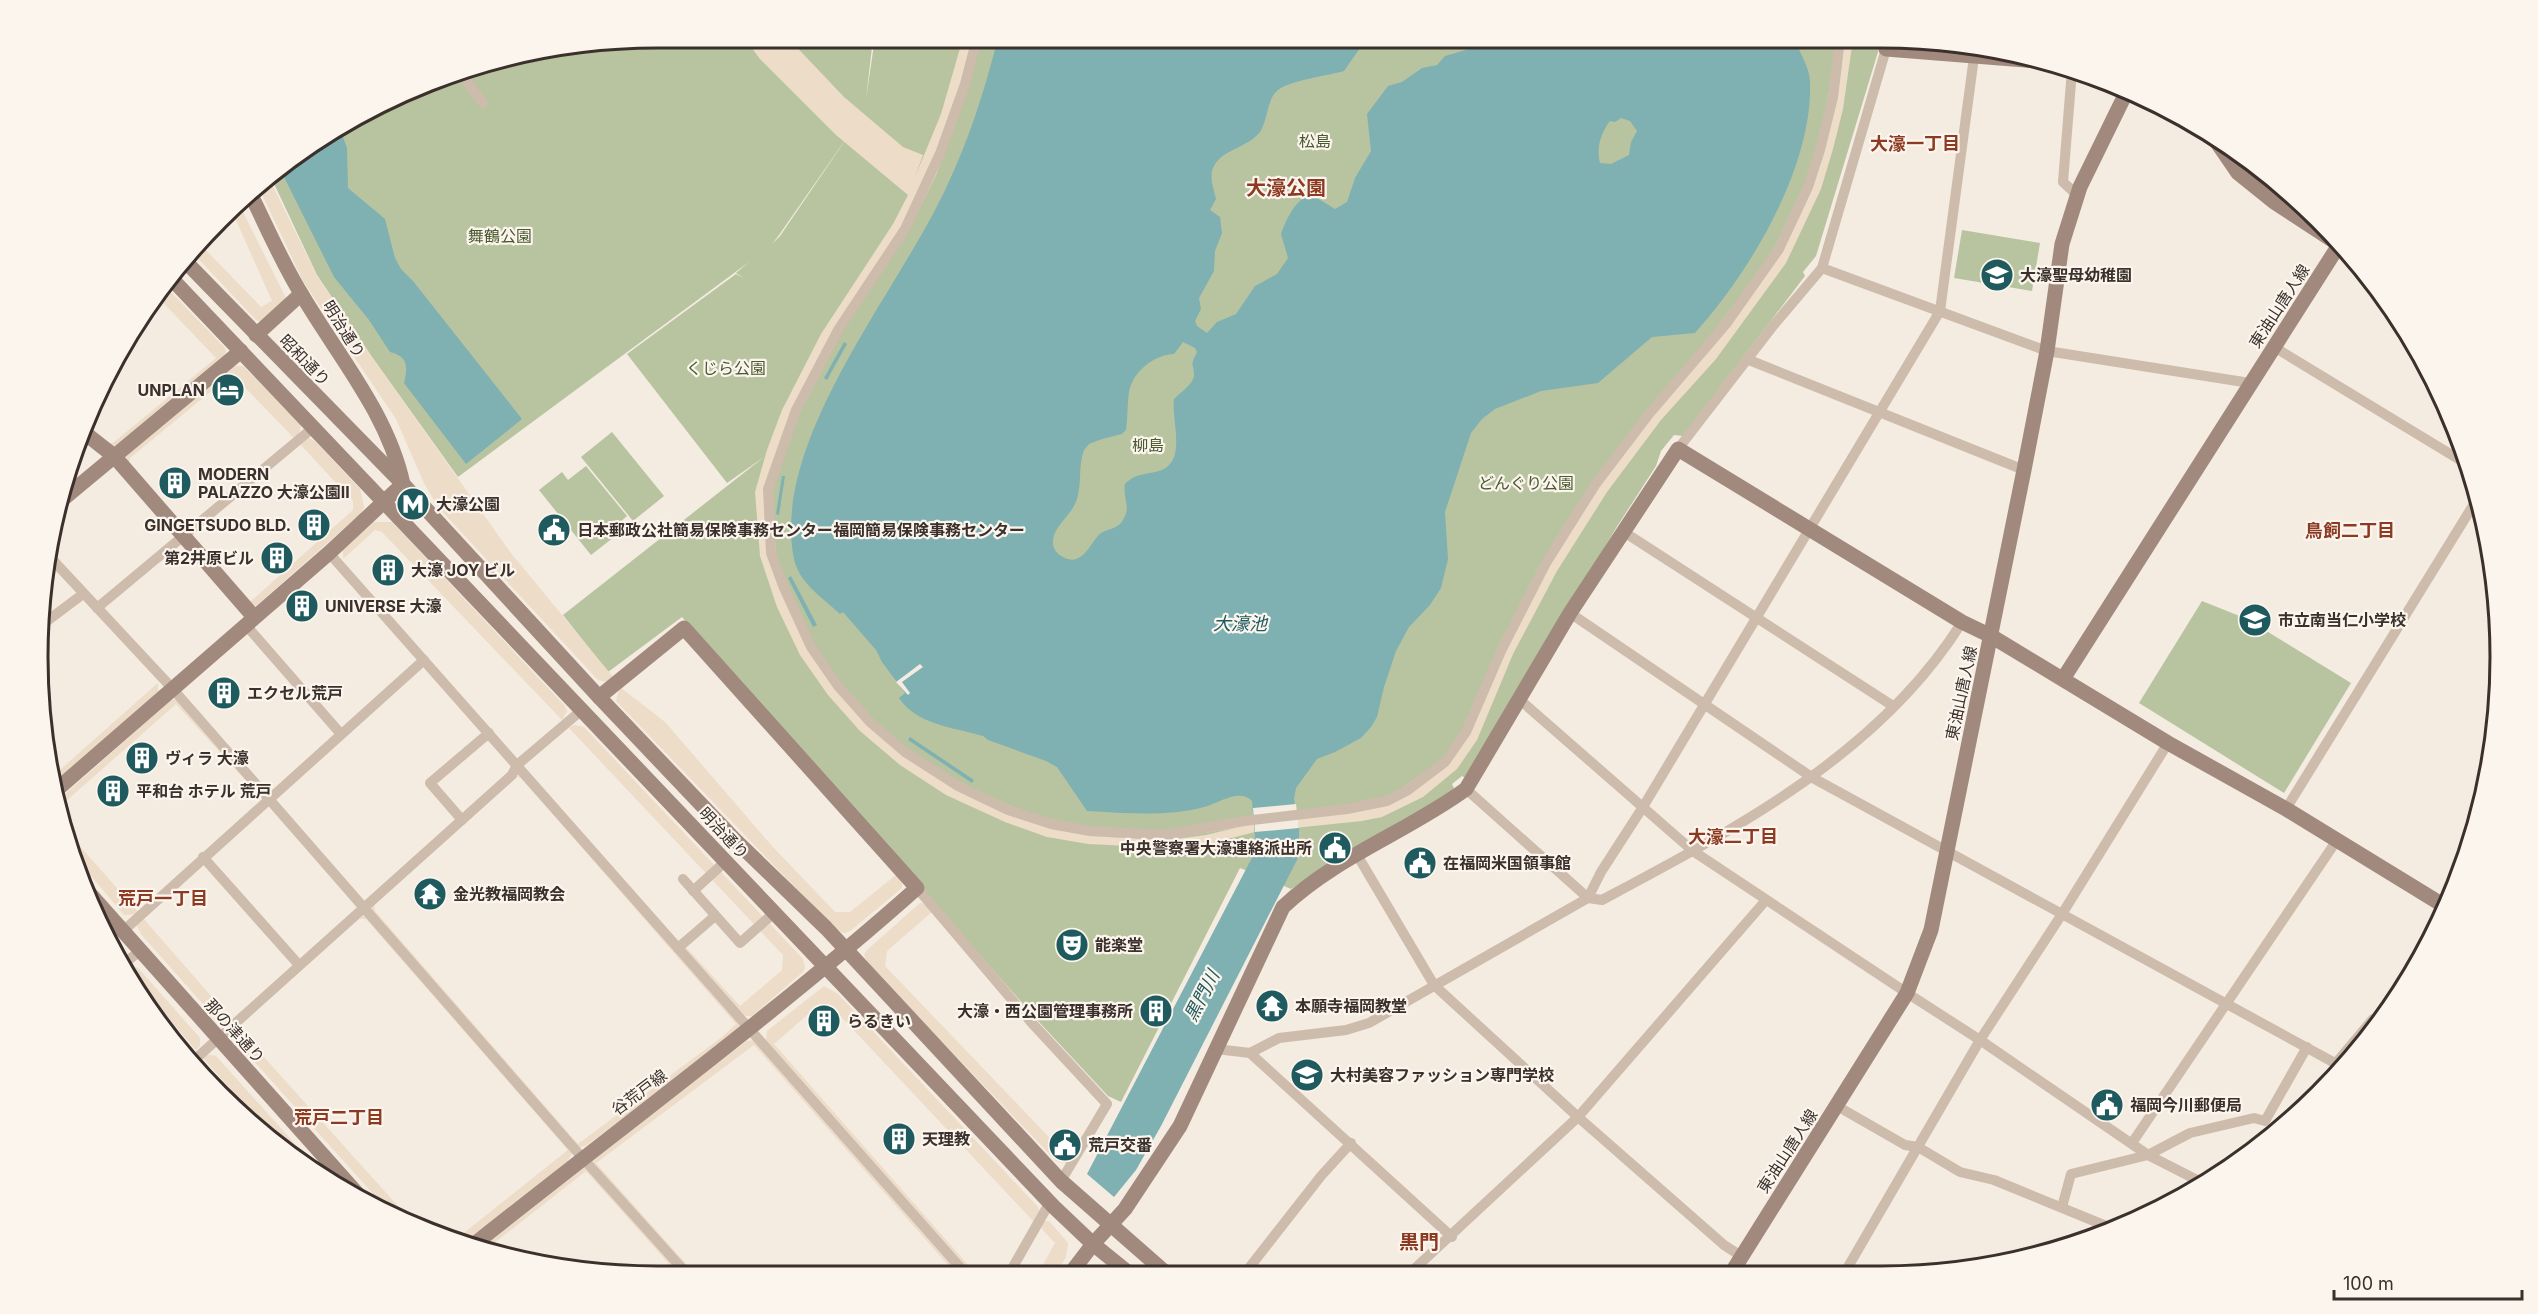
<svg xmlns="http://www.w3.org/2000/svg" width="2538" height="1314" font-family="Inter,'Noto Sans JP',sans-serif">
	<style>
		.green { fill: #b8c4a0; fill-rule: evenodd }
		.plaza { fill: #ecdcc8; fill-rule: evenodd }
		.water { fill: #7fb0b2; fill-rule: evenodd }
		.pier { fill: #f4ebe1 }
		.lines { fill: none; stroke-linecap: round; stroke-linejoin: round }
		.street { stroke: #cdbbac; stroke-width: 10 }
		.secondary { stroke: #a18a7d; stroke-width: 15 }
		.labels { text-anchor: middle; stroke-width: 4.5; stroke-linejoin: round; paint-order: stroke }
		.park-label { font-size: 16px; fill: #4a5a2e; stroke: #fbf5ee }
		.poi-label { font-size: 16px; font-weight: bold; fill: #3b302b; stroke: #fbf5ee; text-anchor: start }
		.street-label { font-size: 16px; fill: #3b302b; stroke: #fbf5ee }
		.neighbourhood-label { font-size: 18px; font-weight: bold; fill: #8c3b22; stroke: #fbf5ee }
		.water-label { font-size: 18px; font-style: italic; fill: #1f5a5e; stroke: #fbf5ee }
		.quarter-label { font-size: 20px; font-weight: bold; fill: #8c3b22; stroke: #fbf5ee }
		.rim { fill: none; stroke: #3b302b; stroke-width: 3 }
	</style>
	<rect width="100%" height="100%" fill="#f4ebe1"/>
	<g class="green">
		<path d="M 657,38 L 873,38 L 866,99 L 875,38 L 1881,39 L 1881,42 L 1816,256 L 1803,272 L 1805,276 L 1683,436 L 1674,435 L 1661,451 L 1656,466 L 1616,528 L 1469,780 L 1462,776 L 1452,784 L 1454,788 L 1447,796 L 1291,889 L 1240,868 L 1121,1102 L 1108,1096 L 1039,1022 L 682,617 L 608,672 L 563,615 L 764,457 L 727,483 L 627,354 L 736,274 L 744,278 L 736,273 L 749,262 L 458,477 L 372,357 L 317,275 L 270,175 C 332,117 452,68 535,50 C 572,42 618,41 657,38 ZM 855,126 L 780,236 L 772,244 L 779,235 Z"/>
		<path d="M 1962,230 L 2040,243 L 2032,291 L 1954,278 Z"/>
		<path d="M 612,432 L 664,496 L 633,521 L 581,457 Z"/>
		<path d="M 586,466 L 627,516 L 610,531 L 614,537 L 591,555 L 539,490 L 562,472 L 568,480 Z"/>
		<path d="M 2202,601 L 2247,619 L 2351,683 L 2284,793 L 2139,703 Z"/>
	</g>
	<g class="plaza">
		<path d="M 745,38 L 788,38 L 844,97 L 903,147 L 923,155 L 915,177 L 941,114 L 963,38 L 972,38 L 957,119 L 936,175 L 908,232 L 842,331 L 797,417 L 782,455 L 772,493 L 776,554 L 792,600 L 814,646 L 842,685 L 872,719 L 910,752 L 954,780 L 1011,806 L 1051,821 L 1090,827 L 1168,831 L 1376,800 L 1395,793 L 1444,758 L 1462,732 L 1543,562 L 1771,255 L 1805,183 L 1817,145 L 1827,105 L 1836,39 L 1853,39 L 1843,109 L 1833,149 L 1821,189 L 1786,263 L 1716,359 L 1661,420 L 1607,492 L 1557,571 L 1513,654 L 1477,740 L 1457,769 L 1423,797 L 1382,817 L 1362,821 L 1255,832 L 1208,844 L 1169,848 L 1088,844 L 1047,837 L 1005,822 L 946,795 L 900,765 L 860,731 L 828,695 L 800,655 L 777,607 L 760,556 L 755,492 L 767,450 L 782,410 L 821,334 L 893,224 L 908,195 L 836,135 L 759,58 ZM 1842,64 L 1835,107 L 1813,186 L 1798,220 ZM 1235,828 L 1206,835 L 1168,840 L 1089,836 L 1168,839 Z"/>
		<path d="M 268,176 L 317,276 L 372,357 L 510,552 L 614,678 L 608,682 L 598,680 L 438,507 L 424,483 L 396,419 L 303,281 L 258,186 Z"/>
		<path d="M 239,204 L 286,298 L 262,322 L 256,320 L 190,250 L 198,242 L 261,307 L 272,301 L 232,211 Z"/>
		<path d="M 164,285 L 225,348 L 226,352 L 222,359 L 115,447 L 107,443 L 113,443 L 216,358 L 156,295 Z"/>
		<path d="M 234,366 L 243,366 L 301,425 L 299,435 L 294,438 L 232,374 L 130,458 L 129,463 L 126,458 L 127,453 Z"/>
		<path d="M 309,438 L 316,442 L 360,489 L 364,507 L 361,513 L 256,606 L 252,605 L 250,602 L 353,510 L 353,501 L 299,443 Z"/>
		<path d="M 373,522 L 392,522 L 564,705 L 567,711 L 562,720 L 382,532 L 375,530 L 343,559 L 343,549 Z"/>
		<path d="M 158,683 L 158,692 L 53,784 L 52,777 Z"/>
		<path d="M 620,687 L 665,722 L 772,846 L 835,912 L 850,912 L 896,875 L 902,883 L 902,888 L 850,931 L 844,933 L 835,929 L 616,701 Z"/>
		<path d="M 177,699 L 261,793 L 259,802 L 258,794 L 176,704 L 57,809 L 56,802 L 171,700 Z"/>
		<path d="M 574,725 L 584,727 L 803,959 L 805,968 L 803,972 L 752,1016 L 743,1016 L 686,952 L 686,947 L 740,1006 L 782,970 L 783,955 L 569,728 Z"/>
		<path d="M 516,776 L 523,776 L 738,1021 L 740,1027 L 725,1043 L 587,1145 L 578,1148 L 371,910 L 374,903 L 375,911 L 578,1144 L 722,1037 L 736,1024 L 521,778 Z"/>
		<path d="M 62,826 L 138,912 L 136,914 L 124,915 L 70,851 Z"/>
		<path d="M 920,903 L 926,904 L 933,911 L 887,951 L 885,966 L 1071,1160 L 1068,1164 L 1056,1161 L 868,964 L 864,955 L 866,951 Z"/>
		<path d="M 364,915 L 572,1153 L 568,1161 L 463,1243 L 455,1240 L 568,1150 L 366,919 L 360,919 Z"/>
		<path d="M 142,917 L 231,1019 L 227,1023 L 218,1021 L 141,934 L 137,926 Z"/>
		<path d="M 102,926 L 122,947 L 119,959 Z"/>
		<path d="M 130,966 L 138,968 L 200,1038 L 200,1046 L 196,1050 L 126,969 Z"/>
		<path d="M 824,986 L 838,994 L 1038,1207 L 1040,1212 L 1034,1222 L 832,1007 L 815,1008 L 774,1044 L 976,1274 L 971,1274 L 766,1041 L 767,1031 Z"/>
		<path d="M 237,1027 L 415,1225 L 393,1216 L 233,1038 L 234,1031 Z"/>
		<path d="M 754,1040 L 960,1274 L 956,1274 L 754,1045 L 596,1163 L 696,1275 L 692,1275 L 592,1160 L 597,1153 L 747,1041 Z"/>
		<path d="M 206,1054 L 216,1056 L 323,1175 L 290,1155 L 202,1057 Z"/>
		<path d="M 585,1166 L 682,1275 L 679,1275 L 586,1171 L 484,1251 L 476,1248 Z"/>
		<path d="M 1045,1221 L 1049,1221 L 1068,1243 L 1066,1257 L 1056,1274 L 1038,1274 L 1055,1243 L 1041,1228 Z"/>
	</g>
	<g class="water">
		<path d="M 998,38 L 1367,38 L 1344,71 C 1327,76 1291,80 1278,90 C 1267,98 1268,120 1260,132 C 1248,148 1221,149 1213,168 C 1209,177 1214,190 1216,199 L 1210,210 L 1220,217 L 1222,233 L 1215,251 L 1214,271 L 1199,298 L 1201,309 L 1195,321 L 1197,326 L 1207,333 L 1217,322 L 1236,314 L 1255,286 L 1277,274 L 1288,258 L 1281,234 C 1286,220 1296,197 1312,195 L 1335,209 L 1347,202 L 1355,178 L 1371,151 L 1367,114 L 1388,86 L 1402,82 L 1422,68 L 1437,65 L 1445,56 L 1469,49 L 1466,38 L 1483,38 L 1487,43 L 1506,38 L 1794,39 C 1799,51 1810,68 1810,82 C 1813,167 1750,272 1695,333 L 1652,337 L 1598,383 L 1541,391 L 1495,409 L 1482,419 L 1471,433 L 1445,512 L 1448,559 L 1441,588 L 1430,605 L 1409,627 L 1396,651 L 1384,687 L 1377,717 L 1371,727 L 1361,738 L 1335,752 L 1317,759 L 1296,788 L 1294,799 L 1299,828 L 1299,856 L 1161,1126 L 1136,1170 L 1114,1197 L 1087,1174 L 1256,850 L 1252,801 C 1240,788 1219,803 1204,807 C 1167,817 1125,813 1087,811 L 1057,767 L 1046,761 L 988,740 L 983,736 C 953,727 917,725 899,698 L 905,693 L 882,662 L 876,650 L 843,612 L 840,614 C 823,598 799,583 794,559 C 770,441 898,292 946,188 C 969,140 985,89 998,38 ZM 1621,118 L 1630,121 L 1637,131 L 1631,142 L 1629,155 L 1611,164 L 1600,163 C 1596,149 1601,132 1610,121 L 1615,122 ZM 1183,342 L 1195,348 L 1197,352 C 1189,368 1194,362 1194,376 C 1193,384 1180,393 1174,399 C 1171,421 1188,462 1159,471 C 1144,475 1136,473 1125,484 C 1122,499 1133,507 1121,523 C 1116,529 1107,529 1101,533 C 1090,542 1083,568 1063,557 C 1057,554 1053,549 1053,543 C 1053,525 1072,516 1077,499 C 1082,483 1078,466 1084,450 L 1089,444 L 1102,439 L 1122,434 L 1126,430 C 1128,417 1127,404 1129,392 C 1133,371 1154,355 1174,354 Z"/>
		<path d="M 339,126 L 347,148 L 348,188 L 385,219 L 395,258 L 401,269 L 413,281 L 522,419 L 466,464 L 404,383 C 408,367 408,356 390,352 L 369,320 L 334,277 L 279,167 Z"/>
		<path d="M 844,342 L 847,344 L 827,380 L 824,378 Z"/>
		<path d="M 782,476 L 785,476 L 779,515 L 776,514 Z"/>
		<path d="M 791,576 L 817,625 L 813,627 L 788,578 Z"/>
		<path d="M 910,737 L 974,780 L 972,783 L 908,740 Z"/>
	</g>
	<g class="pier">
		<path d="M 920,664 L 923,667 L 902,682 L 910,693 L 908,695 L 896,682 Z"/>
		<path d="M 1296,804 L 1299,828 L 1255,832 L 1253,808 Z"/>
	</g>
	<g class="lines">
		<g class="street">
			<path d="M 977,38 L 965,84 L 941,151 L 905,229 L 838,330 L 796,410 L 768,489 L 771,553 L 784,588 L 811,647 L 838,686 L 870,722 L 905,752 L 958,786 L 1008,810 L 1051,824 L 1090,831 L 1165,835 L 1244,821 L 1347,809 L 1387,801 L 1408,790 L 1445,762 L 1466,732 L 1501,651 L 1546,563 L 1595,485 L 1649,414 L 1726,324 L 1779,249 L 1808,187 L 1820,150 L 1833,97 L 1840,39"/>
			<path d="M 458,70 L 483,103"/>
			<path d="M 2072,70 L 2063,182 L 2077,195"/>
			<path d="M 2274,202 L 2280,186"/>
			<path d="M 1822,268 L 2047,351 L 2250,383"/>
			<path d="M 2274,347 L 2470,466"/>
			<path d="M 1749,360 L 2024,470"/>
			<path d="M 1678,449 L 1773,326 L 1822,268 L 1886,49 L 1885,39"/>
			<path d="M 1624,532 L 1893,706"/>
			<path d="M 329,553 L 966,1274"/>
			<path d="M 49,556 L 172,688 L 571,1145 L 688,1275"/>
			<path d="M 97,608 L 314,427"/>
			<path d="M 1570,613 L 1813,778 L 2344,1068"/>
			<path d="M 245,624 L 340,733"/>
			<path d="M 39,627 L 83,594"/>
			<path d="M 1520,700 L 1693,851 L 1907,993 L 1980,1040 L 2148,1155 L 2201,1182"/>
			<path d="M 1466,789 L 1588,898 L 1602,900 C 1735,829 1880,754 1962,622"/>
			<path d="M 2286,809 L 2477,499"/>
			<path d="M 462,820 L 430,783 L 489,733"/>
			<path d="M 1356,853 L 1434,985 L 1578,1117 L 1724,1245 L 1741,1256"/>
			<path d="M 203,857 L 299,965"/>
			<path d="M 683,879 L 740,943 L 775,912"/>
			<path d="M 917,888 L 1031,1022 L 1107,1104 L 1061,1181"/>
			<path d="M 693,891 L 726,861"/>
			<path d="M 122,932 L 424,660"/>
			<path d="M 678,948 L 715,916"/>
			<path d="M 122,965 L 140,951"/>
			<path d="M 1216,1049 L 1250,1053 L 1279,1038 L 1346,1030 L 1369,1023 L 1588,898 L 1601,872 L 1643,807 L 1940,311 L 1974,57 L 1974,47"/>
			<path d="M 1250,1053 L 1452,1237"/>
			<path d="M 192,1062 L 512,775 L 517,765 L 583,709"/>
			<path d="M 2336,1063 L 2373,1019 L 2377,1020"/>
			<path d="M 1837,1106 L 1905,1145 L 1918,1147 L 1960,1172 L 1994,1180 L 2116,1230"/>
			<path d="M 2132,1143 L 2337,840"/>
			<path d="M 2062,1207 L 2071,1174 L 2148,1155 L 2190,1133 L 2254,1118 L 2265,1121 L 2307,1047"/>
			<path d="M 1845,1272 L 1980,1040 L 2062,914 L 2168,743"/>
			<path d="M 1245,1273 L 1321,1176 L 1351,1143"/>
			<path d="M 1410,1273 L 1578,1117 L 1766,900"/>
			<path d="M 1009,1274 L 1050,1202"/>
		</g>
		<g class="secondary">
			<path d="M 1886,49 L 2051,62"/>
			<path d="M 2214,138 L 2238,173 L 2274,202 L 2349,251"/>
			<path d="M 250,193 C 267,227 282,263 302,295 C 338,356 388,414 403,484"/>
			<path d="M 183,259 L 403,484 L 599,697 L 734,839 L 826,928 L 1061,1181 L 1167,1274"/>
			<path d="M 170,277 L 1054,1207 L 1093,1244 L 1130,1274"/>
			<path d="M 256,335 L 301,294"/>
			<path d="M 81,430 L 114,456 L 254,617"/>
			<path d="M 57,504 L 241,351"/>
			<path d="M 2063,679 L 2339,245"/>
			<path d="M 54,792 L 329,553 L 403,484"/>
			<path d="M 82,885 L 362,1199"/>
			<path d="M 472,1246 C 621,1127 774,1015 917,888 L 684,628 L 599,697"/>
			<path d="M 1732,1272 L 1907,993 L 1931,930 L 2024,470 L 2047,351 L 2062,244 L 2080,187 L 2127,91"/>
			<path d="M 1070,1274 L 1093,1244 L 1125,1209 L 1180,1126 L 1283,907 C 1337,856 1407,832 1466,789 L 1570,613 L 1678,449 L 1962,622 L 1991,636 L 2168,743 L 2286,809 L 2446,907"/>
		</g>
	</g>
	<defs>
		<symbol id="school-disc" viewBox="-11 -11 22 22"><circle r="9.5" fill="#1f5a5e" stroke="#fbf5ee"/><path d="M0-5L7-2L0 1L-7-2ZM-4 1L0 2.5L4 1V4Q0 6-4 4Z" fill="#fff"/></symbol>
		<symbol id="hotel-disc" viewBox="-11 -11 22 22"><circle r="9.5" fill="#1f5a5e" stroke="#fbf5ee"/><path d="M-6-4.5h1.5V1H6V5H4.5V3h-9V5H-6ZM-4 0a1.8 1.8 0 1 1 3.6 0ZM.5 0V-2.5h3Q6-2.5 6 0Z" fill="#fff"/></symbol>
		<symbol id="building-disc" viewBox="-11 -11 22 22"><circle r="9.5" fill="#1f5a5e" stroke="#fbf5ee"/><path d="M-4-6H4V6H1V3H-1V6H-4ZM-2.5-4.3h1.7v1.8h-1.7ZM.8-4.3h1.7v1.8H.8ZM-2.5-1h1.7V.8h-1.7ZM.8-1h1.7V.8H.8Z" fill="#fff"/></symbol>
		<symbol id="metro-disc" viewBox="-11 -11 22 22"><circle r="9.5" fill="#1f5a5e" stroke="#fbf5ee"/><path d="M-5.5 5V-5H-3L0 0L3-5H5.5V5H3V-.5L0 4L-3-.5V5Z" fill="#fff"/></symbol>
		<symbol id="civic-disc" viewBox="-11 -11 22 22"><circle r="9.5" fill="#1f5a5e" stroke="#fbf5ee"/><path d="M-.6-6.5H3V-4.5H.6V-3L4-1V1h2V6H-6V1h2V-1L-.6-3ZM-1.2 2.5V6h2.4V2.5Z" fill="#fff"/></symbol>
		<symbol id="temple-disc" viewBox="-11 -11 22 22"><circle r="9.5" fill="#1f5a5e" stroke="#fbf5ee"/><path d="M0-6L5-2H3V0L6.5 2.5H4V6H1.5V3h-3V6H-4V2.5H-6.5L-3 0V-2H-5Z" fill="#fff"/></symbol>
		<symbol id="theatre-disc" viewBox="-11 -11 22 22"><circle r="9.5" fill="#1f5a5e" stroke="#fbf5ee"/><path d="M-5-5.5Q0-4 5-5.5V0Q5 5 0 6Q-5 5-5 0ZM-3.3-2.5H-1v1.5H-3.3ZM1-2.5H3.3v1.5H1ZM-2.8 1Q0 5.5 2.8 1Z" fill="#fff"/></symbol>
		<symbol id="university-disc" viewBox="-11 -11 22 22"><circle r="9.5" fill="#1f5a5e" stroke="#fbf5ee"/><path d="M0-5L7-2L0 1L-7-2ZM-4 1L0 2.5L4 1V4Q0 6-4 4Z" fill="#fff"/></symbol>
	</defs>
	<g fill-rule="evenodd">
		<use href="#school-disc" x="1978" y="256" width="38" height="38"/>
		<use href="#hotel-disc" x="209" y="371" width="38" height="38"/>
		<use href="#building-disc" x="156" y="464" width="38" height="38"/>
		<use href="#metro-disc" x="394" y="485" width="38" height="38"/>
		<use href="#building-disc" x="295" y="506" width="38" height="38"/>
		<use href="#civic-disc" x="535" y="511" width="38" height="38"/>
		<use href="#building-disc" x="258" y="539" width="38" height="38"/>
		<use href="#building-disc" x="369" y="551" width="38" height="38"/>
		<use href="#building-disc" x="283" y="587" width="38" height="38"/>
		<use href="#school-disc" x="2236" y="601" width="38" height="38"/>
		<use href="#building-disc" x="205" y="674" width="38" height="38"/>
		<use href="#building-disc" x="123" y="739" width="38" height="38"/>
		<use href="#building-disc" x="94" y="772" width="38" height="38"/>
		<use href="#civic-disc" x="1316" y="829" width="38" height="38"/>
		<use href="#civic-disc" x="1401" y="844" width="38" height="38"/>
		<use href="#temple-disc" x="411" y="875" width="38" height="38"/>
		<use href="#theatre-disc" x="1053" y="926" width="38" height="38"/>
		<use href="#temple-disc" x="1253" y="987" width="38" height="38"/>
		<use href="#building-disc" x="1137" y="992" width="38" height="38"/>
		<use href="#building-disc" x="805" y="1002" width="38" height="38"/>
		<use href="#university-disc" x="1288" y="1056" width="38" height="38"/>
		<use href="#civic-disc" x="2088" y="1086" width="38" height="38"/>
		<use href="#building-disc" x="880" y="1120" width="38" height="38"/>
		<use href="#civic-disc" x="1046" y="1126" width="38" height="38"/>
	</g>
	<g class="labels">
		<g class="park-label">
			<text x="1315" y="147">松島</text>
			<text x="500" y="242">舞鶴公園</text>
			<text x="726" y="374">くじら公園</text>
			<text x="1148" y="451">柳島</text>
			<text x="1526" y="489">どんぐり公園</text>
		</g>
		<g class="poi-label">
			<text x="2020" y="281">大濠聖母幼稚園</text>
			<text x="205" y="396" text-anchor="end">UNPLAN</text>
			<text x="198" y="480">MODERN<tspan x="198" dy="18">PALAZZO 大濠公園Ⅱ</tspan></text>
			<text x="436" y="510">大濠公園</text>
			<text x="291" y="531" text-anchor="end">GINGETSUDO BLD.</text>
			<text x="577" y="536">日本郵政公社簡易保険事務センター福岡簡易保険事務センター</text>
			<text x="254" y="564" text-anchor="end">第2井原ビル</text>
			<text x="411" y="576">大濠 JOY ビル</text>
			<text x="325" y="612">UNIVERSE 大濠</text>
			<text x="2278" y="626">市立南当仁小学校</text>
			<text x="247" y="699">エクセル荒戸</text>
			<text x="165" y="764">ヴィラ 大濠</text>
			<text x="136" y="797">平和台 ホテル 荒戸</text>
			<text x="1312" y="854" text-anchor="end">中央警察署大濠連絡派出所</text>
			<text x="1443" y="869">在福岡米国領事館</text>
			<text x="453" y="900">金光教福岡教会</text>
			<text x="1095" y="951">能楽堂</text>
			<text x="1295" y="1012">本願寺福岡教堂</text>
			<text x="1133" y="1017" text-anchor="end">大濠・西公園管理事務所</text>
			<text x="847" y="1027">らるきい</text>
			<text x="1330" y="1081">大村美容ファッション専門学校</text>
			<text x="2130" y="1111">福岡今川郵便局</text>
			<text x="922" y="1145">天理教</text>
			<text x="1088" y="1151">荒戸交番</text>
		</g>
		<g class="street-label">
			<text transform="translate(2279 306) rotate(-57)" y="6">東油山唐人線</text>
			<text transform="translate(344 329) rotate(58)" y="6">明治通り</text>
			<text transform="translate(305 360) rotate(46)" y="6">昭和通り</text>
			<text transform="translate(1961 693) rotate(-78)" y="6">東油山唐人線</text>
			<text transform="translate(724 833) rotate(47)" y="6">明治通り</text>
			<text transform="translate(235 1031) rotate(48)" y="6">那の津通り</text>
			<text transform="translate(639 1092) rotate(-37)" y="6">谷荒戸線</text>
			<text transform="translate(1787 1151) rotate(-57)" y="6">東油山唐人線</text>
		</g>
		<g class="neighbourhood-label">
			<text x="1915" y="150">大濠一丁目</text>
			<text x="2350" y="537">鳥飼二丁目</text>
			<text x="1733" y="843">大濠二丁目</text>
			<text x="163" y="905">荒戸一丁目</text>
			<text x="339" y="1124">荒戸二丁目</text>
		</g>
		<g class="water-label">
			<text x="1240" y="630">大濠池</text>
			<text transform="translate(1202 996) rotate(-63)" y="6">黒門川</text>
		</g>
		<g class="quarter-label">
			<text x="1286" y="195">大濠公園</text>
			<text x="1419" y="1249">黒門</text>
		</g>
	</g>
	<path d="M0 0H2538V1314H0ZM657 48H1881A609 609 0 0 1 2490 657V657A609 609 0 0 1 1881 1266H657A609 609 0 0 1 48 657V657A609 609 0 0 1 657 48Z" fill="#fbf5ee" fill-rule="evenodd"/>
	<path class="rim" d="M657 48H1881A609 609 0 0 1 2490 657V657A609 609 0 0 1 1881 1266H657A609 609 0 0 1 48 657V657A609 609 0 0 1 657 48Z"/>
	<path d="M2334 1290v9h188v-9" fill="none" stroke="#3b302b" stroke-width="3"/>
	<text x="2343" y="1290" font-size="18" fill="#3b302b" stroke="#fbf5ee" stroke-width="4.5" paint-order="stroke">100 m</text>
</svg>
